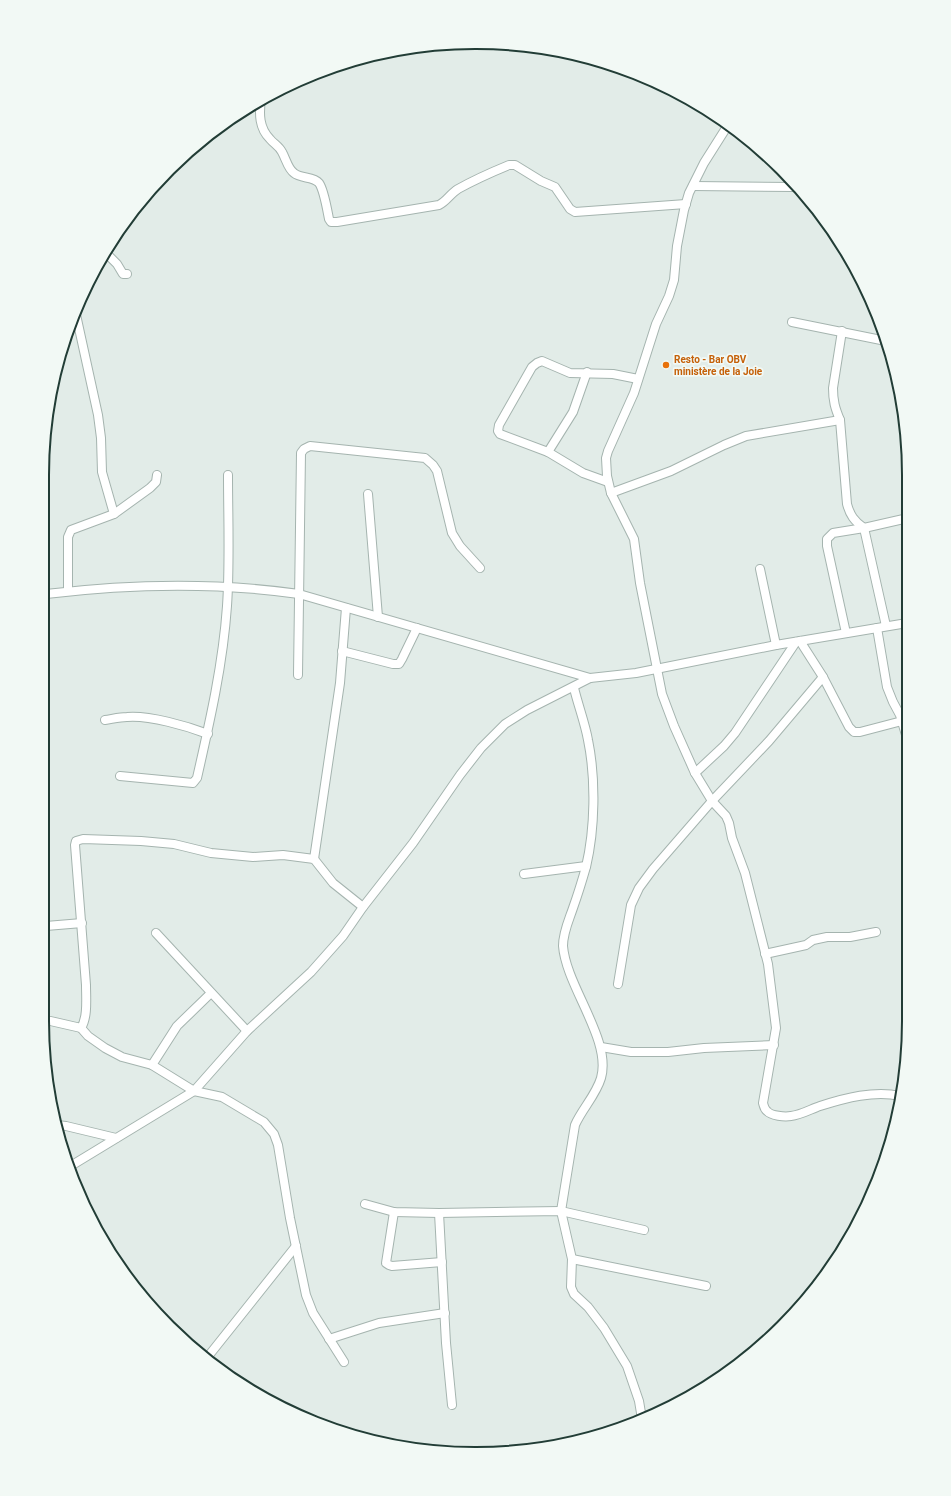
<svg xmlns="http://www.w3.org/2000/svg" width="951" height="1496" font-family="Roboto,sans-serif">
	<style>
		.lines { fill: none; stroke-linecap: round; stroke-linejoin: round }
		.minor-casing { stroke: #a5b4af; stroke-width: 10 }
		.minor { stroke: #fff; stroke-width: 8 }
		.food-dot { fill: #e8710a; stroke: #f2f9f5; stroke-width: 1.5 }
		.labels { text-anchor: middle; stroke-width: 3.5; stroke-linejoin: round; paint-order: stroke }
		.food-label { font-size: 10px; font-weight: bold; fill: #c56008; stroke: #f2f9f5; text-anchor: start }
		.rim { fill: none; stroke: #223d36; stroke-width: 2 }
	</style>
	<rect width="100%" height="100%" fill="#e2ece8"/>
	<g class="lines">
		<defs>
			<g id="minor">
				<path d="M 261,99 C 259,114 259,128 270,139 C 274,144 279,146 282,152 C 286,159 288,169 294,173 C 301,179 313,176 319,183 C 324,190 327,209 329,219 L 331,222 L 337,222 L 439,205 C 447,201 450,194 458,189 C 474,180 492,172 509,165 L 515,165 L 541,181 L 555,187 L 570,209 L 575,212 L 686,204"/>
				<path d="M 728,125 L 704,163 L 689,193 L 684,210 L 677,246 L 674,280 L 669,296 L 656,324 L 634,393 L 608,451 L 606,458 L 607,476 L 611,493 L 634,539 L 640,583 L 662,694 L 674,726 L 695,773 L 712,801 L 726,816 L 729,823 L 732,838 L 745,873 L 768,964 L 776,1028 L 763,1103 C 764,1106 764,1109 767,1111 C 771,1116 785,1117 791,1116 C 801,1115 811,1109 820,1106 C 845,1098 875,1090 900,1096"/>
				<path d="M 693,186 L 794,187"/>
				<path d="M 107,254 L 117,264 L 123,274 L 127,274"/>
				<path d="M 75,310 L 98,415 L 101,438 L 102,472 L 114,514"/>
				<path d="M 792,322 L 886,341"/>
				<path d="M 842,331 L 833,388 C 833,401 835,408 840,420 L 847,504 C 850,515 854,521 864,528 L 886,626"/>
				<path d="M 548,452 L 573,412 L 587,372"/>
				<path d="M 608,482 L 583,473 L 548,452 L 500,434 L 498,431 L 499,425 L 532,367 L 537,363 L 542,361 L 570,373 L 613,374 L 638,379"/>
				<path d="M 611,493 L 671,471 L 724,445 L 746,436 L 840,420"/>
				<path d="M 368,494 L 378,617"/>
				<path d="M 760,569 L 776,645"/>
				<path d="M 68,591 L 68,537 L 71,530 L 114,514 L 150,488 L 156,482 L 157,475"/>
				<path d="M 46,594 C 129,584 215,582 299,594 L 590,678"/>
				<path d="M 877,628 L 887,687 L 893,702 L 900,715 L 907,738"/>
				<path d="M 846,633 L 827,546 L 827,539 L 833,533 L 864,528 L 908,518"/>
				<path d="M 800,641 L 823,677 L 849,727 L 854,732 L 860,732 L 902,721"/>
				<path d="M 342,651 L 393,664 L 399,664 L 402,659 L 417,628"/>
				<path d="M 298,675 L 301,453 L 304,449 L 310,446 L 425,458 L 433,465 L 437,471 L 452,533 L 460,546 L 480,568"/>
				<path d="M 574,688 C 578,705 585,723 588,740 C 596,779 595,829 586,867 C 582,881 578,894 573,908 C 569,920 563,932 563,946 C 566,986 612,1040 601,1078 C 596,1095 582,1109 575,1125 L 561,1211 L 572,1259 L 571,1287 L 574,1294 L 588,1307 L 604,1328 L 627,1366 L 639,1401 L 642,1419"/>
				<path d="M 105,720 C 112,719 120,717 127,717 C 149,715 187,726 208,734"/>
				<path d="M 695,773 L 724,746 L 735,733 L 796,642"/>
				<path d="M 120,776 L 193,783 L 197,778 C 210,721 223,664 227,606 C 230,563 228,518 228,475"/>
				<path d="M 314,859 L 340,683 L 346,608"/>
				<path d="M 524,874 L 586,866"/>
				<path d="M 46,926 L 82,923"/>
				<path d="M 156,933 L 247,1031"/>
				<path d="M 765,954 L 806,945 L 813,940 L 827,937 L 850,937 L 876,932"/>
				<path d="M 618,984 L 631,905 L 639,888 L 653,869 L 712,801 L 769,741 L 823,677"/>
				<path d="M 46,1020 L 81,1028"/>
				<path d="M 601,1047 L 631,1052 L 668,1052 L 704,1048 L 774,1045"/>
				<path d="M 152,1065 L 177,1026 L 211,993"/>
				<path d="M 57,1125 L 66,1126 L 116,1138"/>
				<path d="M 69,1167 L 194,1091 L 247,1031 L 311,972 L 343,936 L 363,907 L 413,843 L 460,775 L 481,748 L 505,724 L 527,710 L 590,678 L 636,673 L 776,645 L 907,623"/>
				<path d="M 365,1204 L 394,1212 L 439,1213 L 561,1211 L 644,1230"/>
				<path d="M 394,1212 L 386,1263 L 389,1265 L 392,1266 L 442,1262"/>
				<path d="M 439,1213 L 446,1343 L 452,1405"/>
				<path d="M 572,1259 L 706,1286"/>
				<path d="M 329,1339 L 379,1323 L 445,1313"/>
				<path d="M 206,1359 L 296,1246"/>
				<path d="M 208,1361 L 216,1365 L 218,1369"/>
				<path d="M 344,1362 L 313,1313 L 306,1295 L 290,1218 L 278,1145 L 274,1134 L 264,1122 L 222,1097 L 194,1091 L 152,1065 L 122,1057 L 105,1048 L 88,1036 L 81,1028 C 88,1017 86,998 86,985 L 75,845 L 76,841 L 83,839 L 141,841 L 174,844 L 211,853 L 253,857 L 283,855 L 314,859 L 333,883 L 363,907"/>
			</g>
		</defs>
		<use href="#minor" class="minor-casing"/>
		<use href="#minor" class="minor"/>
	</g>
	<circle class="food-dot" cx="666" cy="365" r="4"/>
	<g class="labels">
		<g class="food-label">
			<text x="674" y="363">Resto - Bar OBV<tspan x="674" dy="12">ministère de la Joie</tspan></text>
		</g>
	</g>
	<path d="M0 0H951V1496H0ZM475 49H476A426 426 0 0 1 902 475V1021A426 426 0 0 1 476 1447H475A426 426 0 0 1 49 1021V475A426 426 0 0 1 475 49Z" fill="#f2f9f5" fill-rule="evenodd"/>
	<path class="rim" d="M475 49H476A426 426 0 0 1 902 475V1021A426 426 0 0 1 476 1447H475A426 426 0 0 1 49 1021V475A426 426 0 0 1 475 49Z"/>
</svg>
